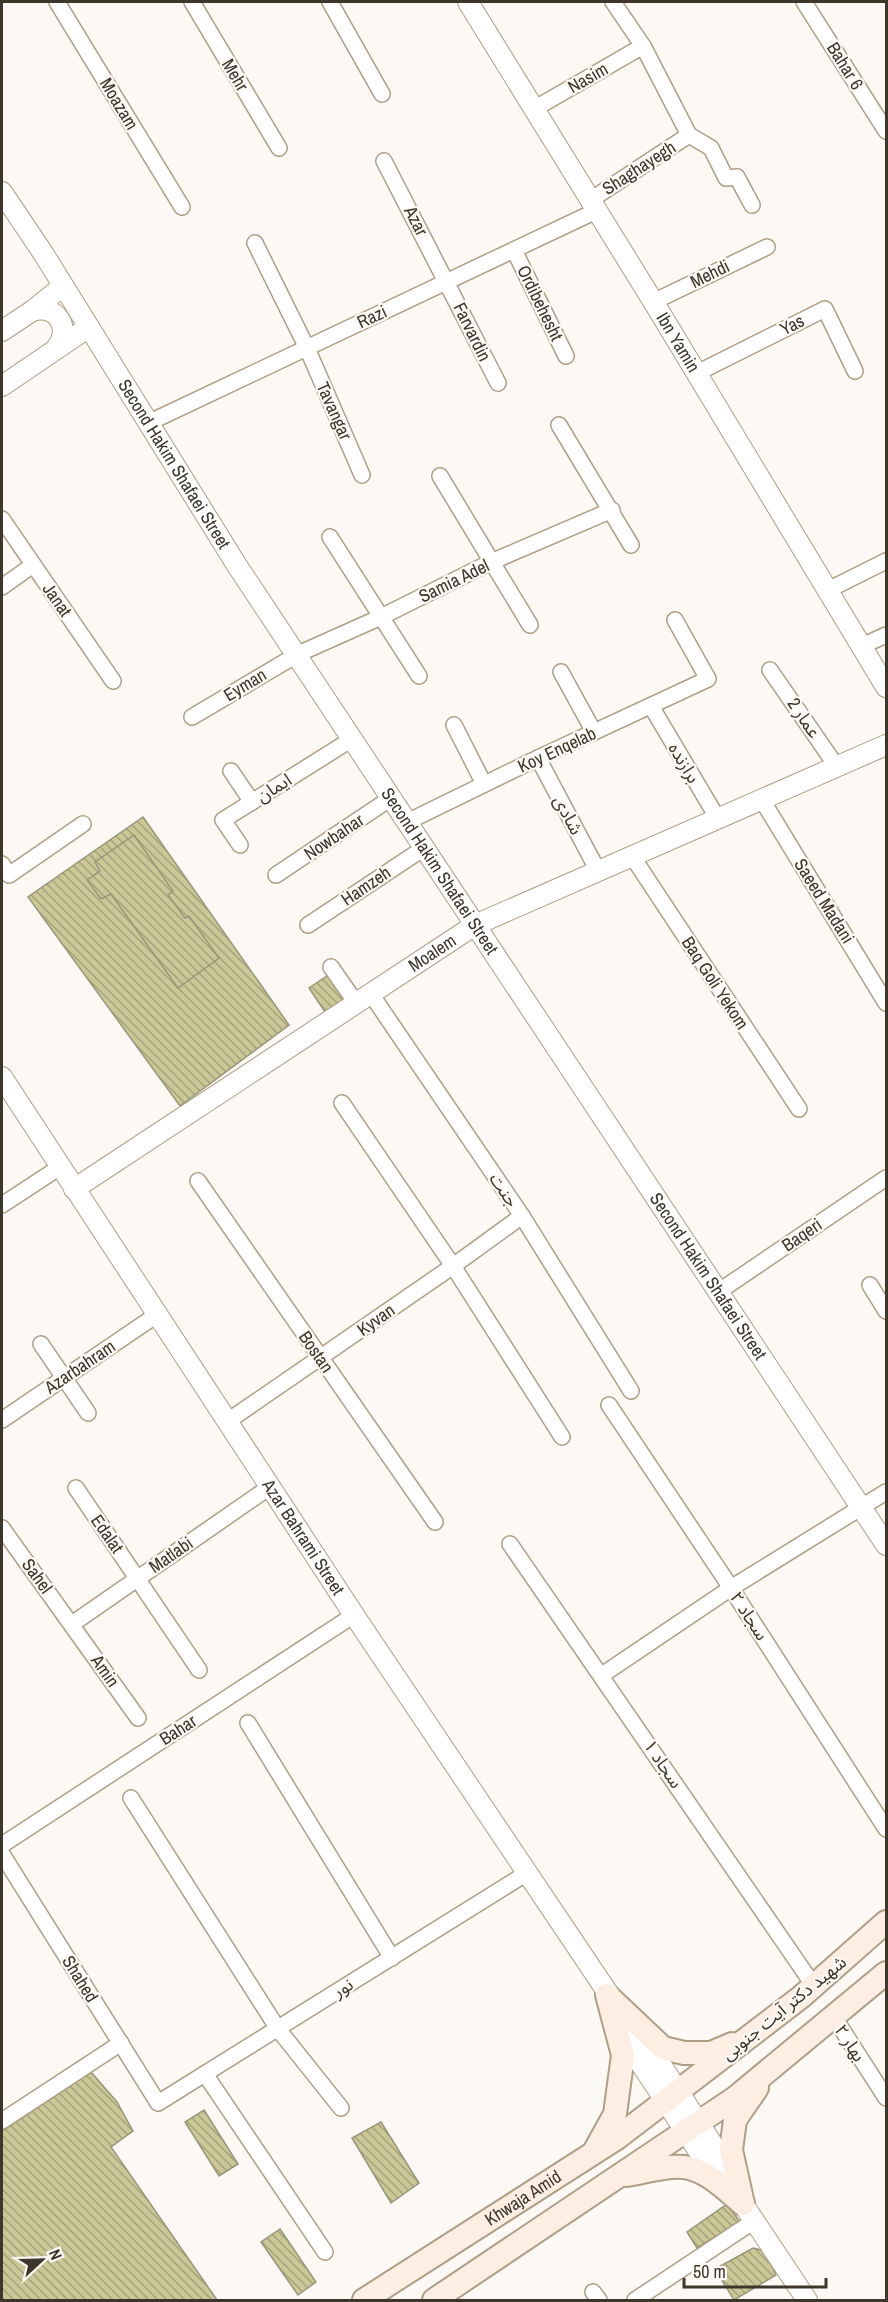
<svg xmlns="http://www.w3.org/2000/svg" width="888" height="2302" font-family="'Archivo Narrow','Noto Sans Arabic',sans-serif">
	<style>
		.building { fill: url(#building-back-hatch); stroke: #98967b; stroke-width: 1.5 }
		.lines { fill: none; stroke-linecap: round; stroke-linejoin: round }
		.minor-casing { stroke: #ae9f86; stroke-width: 18 }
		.tertiary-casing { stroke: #ae9f86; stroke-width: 22 }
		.secondary-casing { stroke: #ae9f86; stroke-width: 26 }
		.minor { stroke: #fff; stroke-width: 15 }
		.tertiary { stroke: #fff; stroke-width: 20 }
		.secondary { stroke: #fdeee4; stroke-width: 22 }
		.labels { text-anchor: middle; stroke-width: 4.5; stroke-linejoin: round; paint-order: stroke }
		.street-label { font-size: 18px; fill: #3c362b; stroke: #fcf9f4 }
	</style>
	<defs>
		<pattern id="building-back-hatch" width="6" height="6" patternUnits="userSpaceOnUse" patternTransform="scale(1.5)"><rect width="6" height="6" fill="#cbc797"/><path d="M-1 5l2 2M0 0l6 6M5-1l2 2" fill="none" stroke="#a6a27b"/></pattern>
	</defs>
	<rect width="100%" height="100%" fill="#fcf9f4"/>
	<g class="building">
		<path d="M 143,817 L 289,1025 L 180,1106 L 28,897 Z"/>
		<path d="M 134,835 L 173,891 L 168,895 L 185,918 L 189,916 L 219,958 L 178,988 L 111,894 L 101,899 L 87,880 L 100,871 L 95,862 Z"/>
		<path d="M 330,974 L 349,1001 L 327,1015 L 309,988 Z"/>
		<path d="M 91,2072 L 117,2102 L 133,2131 L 111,2147 L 217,2300 L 2,2300 L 2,2131 Z"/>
		<path d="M 204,2110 L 238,2164 L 219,2176 L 185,2122 Z"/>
		<path d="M 381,2122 L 419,2183 L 391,2203 L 352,2138 Z"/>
		<path d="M 727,2204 L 740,2222 L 697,2248 L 687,2232 Z"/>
		<path d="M 280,2229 L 316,2282 L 298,2295 L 261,2242 Z"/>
		<path d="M 753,2248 L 765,2251 L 776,2275 L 734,2300 L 715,2269 Z"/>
	</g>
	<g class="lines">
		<defs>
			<g id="minor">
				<path d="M 57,2 L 182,207"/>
				<path d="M 192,2 L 279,148"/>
				<path d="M 330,2 L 382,94"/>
				<path d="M 613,2 L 643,46 L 689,135 L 711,148 L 726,178 L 737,177 L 752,205"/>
				<path d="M 804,2 L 886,131"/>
				<path d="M 534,109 L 643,46"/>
				<path d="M 384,161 L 498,383"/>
				<path d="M 589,201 L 689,135"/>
				<path d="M 255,243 L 307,348 L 362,475"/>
				<path d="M 514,250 L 566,356"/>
				<path d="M 653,302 L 767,247"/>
				<path d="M 697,373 L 825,309 L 855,371"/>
				<path d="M 148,423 L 596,211"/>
				<path d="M 559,425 L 631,545"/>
				<path d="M 440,476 L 530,625"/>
				<path d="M 2,519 L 113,681"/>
				<path d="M 330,537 L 419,676"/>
				<path d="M 2,587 L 33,565"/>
				<path d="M 828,590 L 886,561"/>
				<path d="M 862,646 L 886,635"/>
				<path d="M 770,670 L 837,767"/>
				<path d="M 561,672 L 594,732"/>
				<path d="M 651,706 L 718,819"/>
				<path d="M 192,717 L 298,654 L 381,617 L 491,562 L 612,510"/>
				<path d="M 454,725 L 484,784"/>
				<path d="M 538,758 L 598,871"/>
				<path d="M 231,771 L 252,802"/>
				<path d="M 762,800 L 886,1003"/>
				<path d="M 407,822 L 538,758 L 708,679 L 675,620"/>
				<path d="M 240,845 L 223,820 L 352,739"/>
				<path d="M 632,856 L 799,1109"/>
				<path d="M 2,864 L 9,875 L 83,824"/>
				<path d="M 276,875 L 391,798"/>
				<path d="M 308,925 L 424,848"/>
				<path d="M 331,967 L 356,1003"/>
				<path d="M 371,994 L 522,1216 L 631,1391"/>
				<path d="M 342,1103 L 453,1266 L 562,1437"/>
				<path d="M 198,1181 L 435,1522"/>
				<path d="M 2,1205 L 60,1167"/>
				<path d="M 870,1285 L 886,1311"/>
				<path d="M 718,1292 L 886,1178"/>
				<path d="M 41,1344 L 88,1413"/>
				<path d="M 609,1405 L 731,1588 L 886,1829"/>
				<path d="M 2,1420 L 158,1314"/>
				<path d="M 228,1421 L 453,1266 L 522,1216"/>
				<path d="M 76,1488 L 199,1670"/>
				<path d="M 2,1528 L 138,1718"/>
				<path d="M 510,1544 L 814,1986"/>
				<path d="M 72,1624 L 271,1486"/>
				<path d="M 602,1675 L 731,1588 L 886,1492"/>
				<path d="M 248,1723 L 392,1958"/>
				<path d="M 131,1798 L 278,2029 L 341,2108"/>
				<path d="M 2,1845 L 354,1615"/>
				<path d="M 2,1854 L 158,2103 L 527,1873"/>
				<path d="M 834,2017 L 886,2098"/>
				<path d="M 205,2074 L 325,2252"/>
				<path d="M 2,2121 L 121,2043"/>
				<path d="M 593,2292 L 599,2300"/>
				<path d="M 635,2300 L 754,2221"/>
			</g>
			<g id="tertiary">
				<path id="s1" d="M 468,2 L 659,311 L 886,687"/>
				<path id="s2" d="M 2,192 L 43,253 L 236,564 L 886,1545"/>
				<path d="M 32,311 C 56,304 72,327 57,347"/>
				<path d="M 2,331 L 32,311 L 63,286"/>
				<path d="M 2,386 L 89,327"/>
				<path id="s3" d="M 2,1077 L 354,1615 L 616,2005"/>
				<path id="s4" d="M 74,1189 L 475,925 L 886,745"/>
				<path d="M 622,2025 L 637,2058 L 713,2173 L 743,2204 L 807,2300"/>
				<path d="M 643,2037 L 726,2165 L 732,2180"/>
			</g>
			<g id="secondary">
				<path d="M 608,1996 L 663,2048 L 684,2053 L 711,2053 L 732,2044"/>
				<path d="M 595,2150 L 615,2114 L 623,2055 L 607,1995"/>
				<path d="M 627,2175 C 645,2172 666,2165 684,2167 C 707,2170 726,2190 743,2204"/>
				<path d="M 743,2204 L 731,2150 L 735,2120 L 757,2088"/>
				<path id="s5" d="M 364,2300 L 617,2138 L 801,1997 L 886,1922"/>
				<path d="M 434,2300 L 735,2098 L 886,1973"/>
			</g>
		</defs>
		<use href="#minor" class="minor-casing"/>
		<use href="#tertiary" class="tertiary-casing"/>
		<use href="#secondary" class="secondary-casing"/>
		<use href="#minor" class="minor"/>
		<use href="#tertiary" class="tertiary"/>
		<use href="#secondary" class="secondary"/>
	</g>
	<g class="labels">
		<g class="street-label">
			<text transform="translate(845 66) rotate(58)" y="6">Bahar 6</text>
			<text transform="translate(235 75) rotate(59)" y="6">Mehr</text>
			<text transform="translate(588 78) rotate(-30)" y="6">Nasim</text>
			<text transform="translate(119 104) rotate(59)" y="6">Moazam</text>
			<text transform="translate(639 168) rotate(-33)" y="6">Shaghayegh</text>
			<text transform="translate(416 221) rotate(63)" y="6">Azar</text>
			<text transform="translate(710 274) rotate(-26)" y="6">Mehdi</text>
			<text transform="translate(540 303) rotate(64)" y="6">Ordibehesht</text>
			<text transform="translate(372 317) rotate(-25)" y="6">Razi</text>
			<text transform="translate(792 325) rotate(-27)" y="6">Yas</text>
			<text transform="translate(472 332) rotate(64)" y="6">Farvardin</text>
			<text dy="6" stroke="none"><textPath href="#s1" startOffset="400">Ibn Yamin</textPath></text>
			<text transform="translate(334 411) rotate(66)" y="6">Tavangar</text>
			<text dy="6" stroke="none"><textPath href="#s2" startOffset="322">Second Hakim Shafaei Street</textPath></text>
			<text transform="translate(454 581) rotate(-26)" y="6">Samia Adel</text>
			<text transform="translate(57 600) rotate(55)" y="6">Janat</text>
			<text transform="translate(245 685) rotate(-31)" y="6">Eyman</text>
			<text transform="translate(804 718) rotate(56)" y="6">عمار 2</text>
			<text transform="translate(557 750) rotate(-25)" y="6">Koy Enqelab</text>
			<text transform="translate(684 763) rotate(59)" y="6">برازنده</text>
			<text transform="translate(274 788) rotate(-32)" y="6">ایمان</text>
			<text transform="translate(568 815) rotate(62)" y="6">شادی</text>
			<text transform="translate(334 837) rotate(-34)" y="6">Nowbahar</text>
			<text dy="6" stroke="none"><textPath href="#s2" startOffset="808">Second Hakim Shafaei Street</textPath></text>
			<text transform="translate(366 886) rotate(-34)" y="6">Hamzeh</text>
			<text transform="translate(824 901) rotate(58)" y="6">Saeed Madani</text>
			<text dy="6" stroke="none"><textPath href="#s4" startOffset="429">Moalem</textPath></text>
			<text transform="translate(715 983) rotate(57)" y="6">Baq Goli Yekom</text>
			<text transform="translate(504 1190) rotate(56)" y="6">جنت</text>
			<text transform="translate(802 1235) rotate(-34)" y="6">Baqeri</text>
			<text dy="6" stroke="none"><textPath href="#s2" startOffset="1294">Second Hakim Shafaei Street</textPath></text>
			<text transform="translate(376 1320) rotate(-35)" y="6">Kyvan</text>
			<text transform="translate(316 1352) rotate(55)" y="6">Bostan</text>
			<text transform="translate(80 1367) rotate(-34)" y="6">Azarbahram</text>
			<text transform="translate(107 1534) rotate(55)" y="6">Edalat</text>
			<text dy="6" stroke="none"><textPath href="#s3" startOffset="550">Azar Bahrami Street</textPath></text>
			<text transform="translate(171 1555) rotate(-35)" y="6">Matlabi</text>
			<text transform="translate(37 1576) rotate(54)" y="6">Sahel</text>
			<text transform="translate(749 1616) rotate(57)" y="6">سجاد ۲</text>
			<text transform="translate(105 1671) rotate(55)" y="6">Amin</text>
			<text transform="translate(178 1730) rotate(-33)" y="6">Bahar</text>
			<text transform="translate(663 1764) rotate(56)" y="6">سجاد ۱</text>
			<text transform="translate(80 1979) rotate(58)" y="6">Shahed</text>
			<text transform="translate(343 1988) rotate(-32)" y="6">نور</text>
			<text transform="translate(784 2008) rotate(-39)" y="6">شهید دکتر آیت جنوبی</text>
			<text transform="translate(850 2043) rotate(57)" y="6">بهار ۲</text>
			<text dy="6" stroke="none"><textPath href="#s5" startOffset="189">Khwaja Amid</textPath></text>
		</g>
	</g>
	<rect width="888" height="2302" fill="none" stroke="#3c362b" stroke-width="6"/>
	<g transform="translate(42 2260) rotate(68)" stroke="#fcf9f4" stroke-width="4.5" paint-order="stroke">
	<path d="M0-4.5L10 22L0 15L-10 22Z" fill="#3c362b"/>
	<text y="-9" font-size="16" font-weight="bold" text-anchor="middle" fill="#3c362b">N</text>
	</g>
	<path d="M684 2278v9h142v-9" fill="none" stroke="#3c362b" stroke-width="3"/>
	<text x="693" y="2278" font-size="18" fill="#3c362b" stroke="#fcf9f4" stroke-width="4.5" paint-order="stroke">50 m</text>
</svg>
